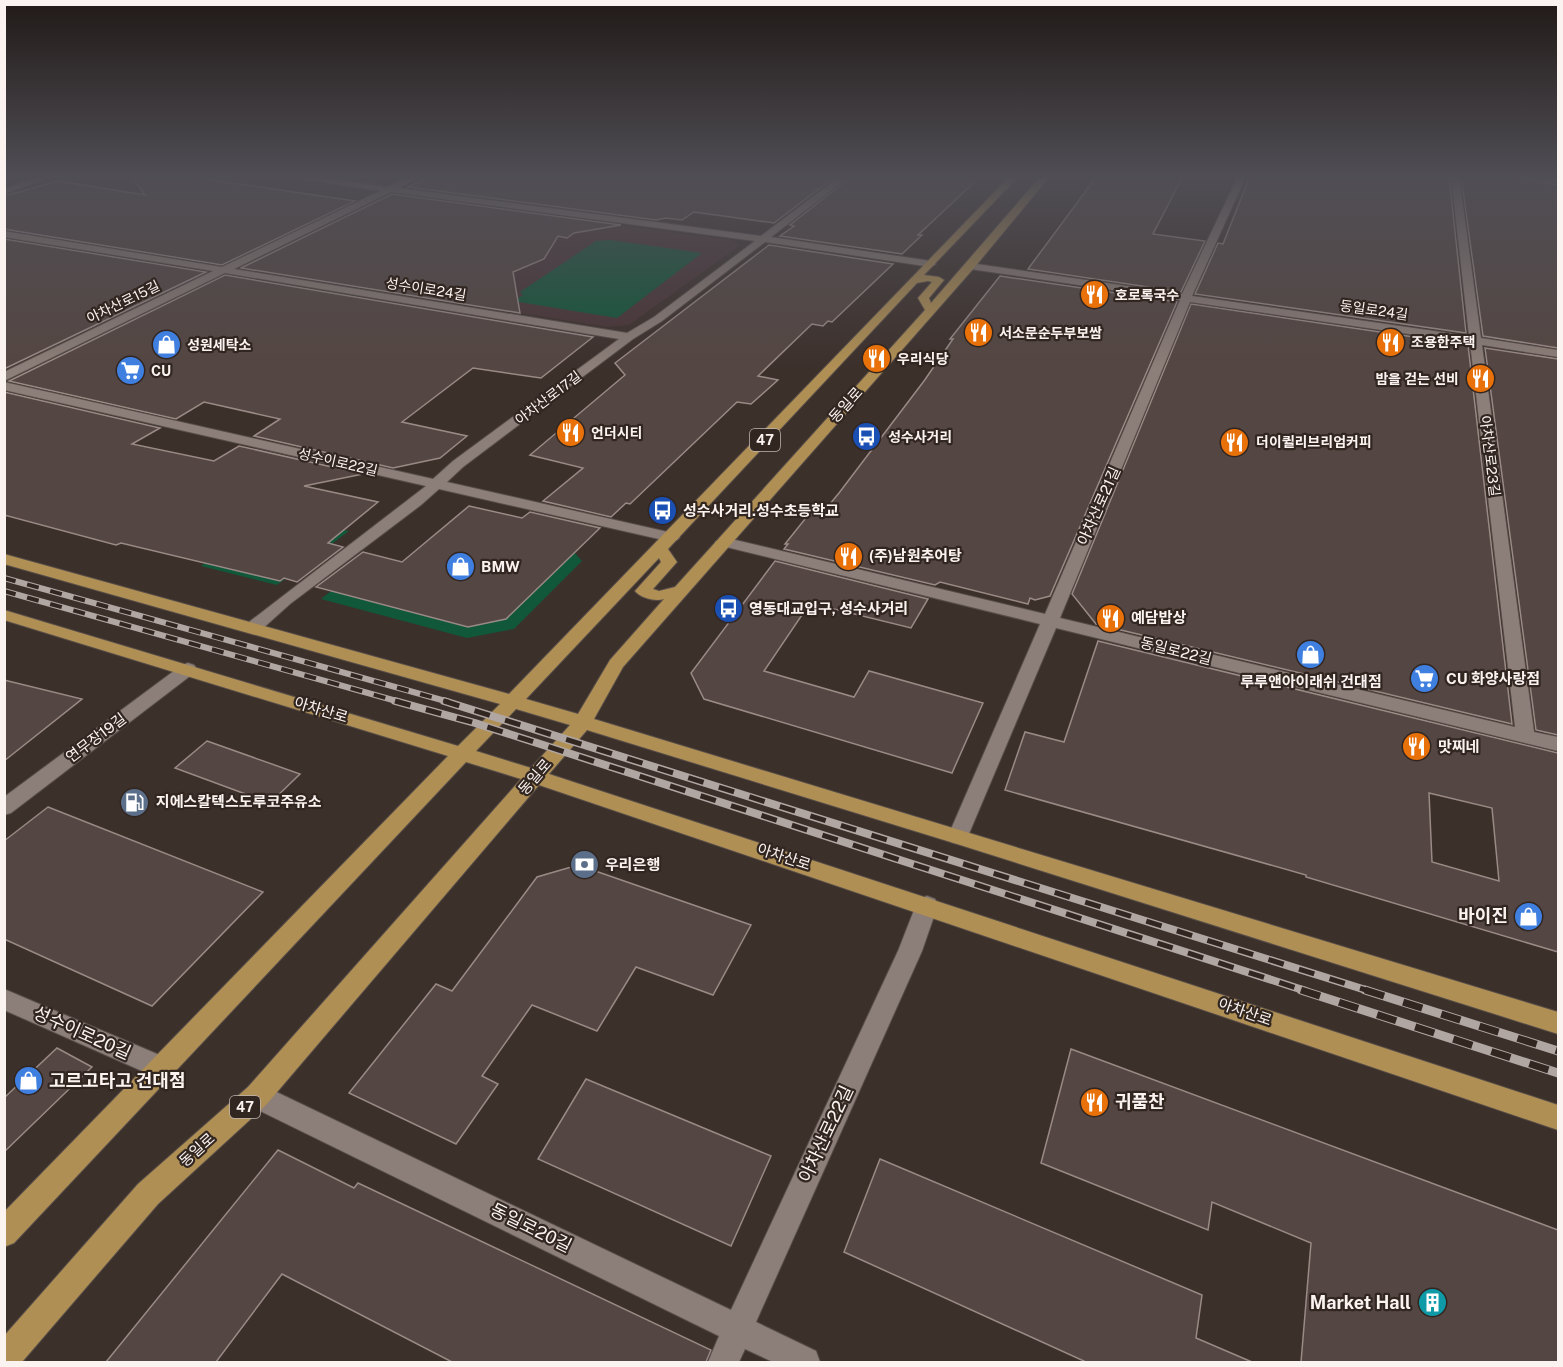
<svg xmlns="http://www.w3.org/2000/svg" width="1563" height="1367" font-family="'Public Sans','Noto Sans KR',sans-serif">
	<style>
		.education { fill: #493436 }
		.green { fill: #11573a }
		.building { fill: #544642; stroke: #9a8a86; stroke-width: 1.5; fill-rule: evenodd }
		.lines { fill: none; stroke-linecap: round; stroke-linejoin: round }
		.minor-casing { stroke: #574d48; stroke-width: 2 }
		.major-casing { stroke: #574d48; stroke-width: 2 }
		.minor { fill: #8c7e78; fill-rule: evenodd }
		.major { fill: #af8f54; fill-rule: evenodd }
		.rail-far2-casing { stroke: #b0a6a2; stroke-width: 6 }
		.rail-far1-casing { stroke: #b0a6a2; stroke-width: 8 }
		.rail-casing { stroke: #b0a6a2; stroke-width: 9 }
		.rail-far2 { stroke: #322621; stroke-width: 4; stroke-dasharray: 12; stroke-linecap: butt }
		.rail-far1 { stroke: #322621; stroke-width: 5; stroke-dasharray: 16; stroke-linecap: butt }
		.rail { stroke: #322621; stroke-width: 7; stroke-dasharray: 20; stroke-linecap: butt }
		.labels { text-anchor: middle; stroke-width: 4.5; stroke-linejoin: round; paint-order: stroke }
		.far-street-label { font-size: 14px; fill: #fbf3f0; stroke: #322621 }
		.far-poi-label { font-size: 14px; font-weight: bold; fill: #fbf3f0; stroke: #322621; text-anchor: start }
		.shield { fill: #322621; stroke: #bfb6b2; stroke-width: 1.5 }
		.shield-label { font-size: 14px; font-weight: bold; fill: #fbf3f0 }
		.street-label { font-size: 15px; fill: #fbf3f0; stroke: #322621 }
		.poi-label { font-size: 15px; font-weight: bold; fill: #fbf3f0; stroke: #322621; text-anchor: start }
		.near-poi-label { font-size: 18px; font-weight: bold; fill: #fbf3f0; stroke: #322621; text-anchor: end }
		.near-street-label { font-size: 18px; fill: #fbf3f0; stroke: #322621 }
	</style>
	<rect width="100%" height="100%" fill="#3c302b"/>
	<path class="education" d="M 398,196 L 733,240 L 739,246 L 629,325 L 607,327 L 250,269 Z"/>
	<g class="green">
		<path d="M 610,240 L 702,253 L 617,318 L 513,301 L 523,295 L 520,292 L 596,241 Z"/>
		<path d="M 344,530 L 349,531 L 277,585 L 201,566 L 206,562 L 280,581 Z"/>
		<path d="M 574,552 L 582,561 L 514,629 L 467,638 L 321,599 L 331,591 L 468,627 L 506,619 Z"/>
	</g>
	<g class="building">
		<path d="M 131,176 L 185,176 L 355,201 L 222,265 L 4,229 L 4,196 L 58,181 L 145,195 Z"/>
		<path d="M 430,176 L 836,176 L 774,223 L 694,212 L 682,220 L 666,218 L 656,220 L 408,187 Z"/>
		<path d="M 852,176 L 981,176 L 918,235 L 922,235 L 902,254 L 780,236 L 794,226 L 790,225 Z"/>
		<path d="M 1097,176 L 1183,176 L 1153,234 L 1205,241 L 1181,292 L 1028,269 Z"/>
		<path d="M 1250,176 L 1449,176 L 1466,333 L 1195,294 L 1218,243 L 1223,244 Z"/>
		<path d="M 1461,176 L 1497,176 L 1558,185 L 1558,348 L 1483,336 Z"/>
		<path d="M 392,194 L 621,225 L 574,233 L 567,238 L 558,236 L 544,259 L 513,272 L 520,313 L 241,268 Z"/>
		<path d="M 4,239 L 206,272 L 4,369 Z"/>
		<path d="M 769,245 L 893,264 L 832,322 L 828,321 L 823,326 L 812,324 L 758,376 L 778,380 L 751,404 L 737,402 L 630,504 L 626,503 L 611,517 L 543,501 L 583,468 L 530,455 L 625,375 L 615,363 Z"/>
		<path d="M 225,275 L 593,337 L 541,378 L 473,368 L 402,422 L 467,436 L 440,458 L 393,468 L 254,436 L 280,419 L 204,402 L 176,419 L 9,381 Z"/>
		<path d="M 1000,276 L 1177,302 L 1050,596 L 1035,600 L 1030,598 L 1028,604 L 940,582 L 935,585 L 784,549 L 788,544 L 785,544 L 809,514 L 820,516 L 839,493 L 924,381 L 953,339 L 950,339 Z"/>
		<path d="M 1191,304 L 1468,345 L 1512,724 L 1096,624 L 1072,594 Z"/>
		<path d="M 1485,348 L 1558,359 L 1558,735 L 1536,730 Z"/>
		<path d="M 4,392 L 160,428 L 132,444 L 214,461 L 239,446 L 363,474 L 304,486 L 378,502 L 328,543 L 343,547 L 297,582 L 284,578 L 280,581 L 121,543 L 116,545 L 4,515 Z"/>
		<path d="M 469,506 L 522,518 L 530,512 L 600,528 L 506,619 L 468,627 L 316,587 L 363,552 L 402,562 Z"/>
		<path d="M 775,561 L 928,599 L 911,628 L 810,603 L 764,671 L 854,697 L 869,671 L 983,703 L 952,773 L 704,699 L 691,673 Z"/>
		<path d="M 1098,641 L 1558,753 L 1558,952 L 1306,877 L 1306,875 L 1005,790 L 1025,732 L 1064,742 ZM 1429,793 L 1492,808 L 1499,881 L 1432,862 Z"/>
		<path d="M 4,680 L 82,699 L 4,761 Z"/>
		<path d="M 207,741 L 300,774 L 270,803 L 175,768 Z"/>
		<path d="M 48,807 L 263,892 L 152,1006 L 4,939 L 4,841 Z"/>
		<path d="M 578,865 L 751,925 L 713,995 L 636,967 L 597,1031 L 532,1005 L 482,1076 L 498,1084 L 456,1144 L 349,1093 L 436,984 L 452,991 L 537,877 Z"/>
		<path d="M 57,1048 L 92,1067 L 4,1152 L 4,1098 Z"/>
		<path d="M 1071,1049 L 1558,1230 L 1558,1362 L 1301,1362 L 1311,1243 L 1212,1202 L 1208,1230 L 1041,1163 Z"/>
		<path d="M 586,1079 L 771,1156 L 731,1246 L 538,1159 Z"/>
		<path d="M 278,1150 L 354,1188 L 358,1183 L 711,1350 L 706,1362 L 452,1362 L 282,1274 L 216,1362 L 106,1362 Z"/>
		<path d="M 880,1159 L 1202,1295 L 1196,1338 L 1252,1362 L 1086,1362 L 844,1252 Z"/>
	</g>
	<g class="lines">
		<defs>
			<g id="minor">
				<path d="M 42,176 L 55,176 L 4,194 L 4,189 Z"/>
				<path d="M 284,176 L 310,176 L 388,187 L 410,176 L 421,176 L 399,188 L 761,236 L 840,176 L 850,176 L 771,237 L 931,261 L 936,264 L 931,267 L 765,242 L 662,321 L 633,339 L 463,467 L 447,482 L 677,534 L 680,537 L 677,540 L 672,542 L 439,489 L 421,505 L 290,604 L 261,630 L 249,630 L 247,626 L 249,622 L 426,486 L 4,390 L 4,382 L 433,479 L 453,461 L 619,339 L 225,273 L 4,381 L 4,372 L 213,271 L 4,237 L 4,231 L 222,267 L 380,191 ZM 391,192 L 755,241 L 654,317 L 627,333 L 234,269 Z"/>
				<path d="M 1238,176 L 1246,176 L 1192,296 L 1469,336 L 1451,176 L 1459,176 L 1481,338 L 1558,350 L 1558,357 L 1482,345 L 1534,732 L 1558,737 L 1558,751 L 1056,628 L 968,836 L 965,842 L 958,844 L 951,842 L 948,836 L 1040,624 L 718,545 L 715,542 L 723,537 L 1045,614 L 1180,300 L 970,269 L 965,266 L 970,263 L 1182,294 ZM 1190,302 L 1470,343 L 1515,727 L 1060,618 Z"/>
				<path d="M 1511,176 L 1558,178 L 1558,183 L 1515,178 Z"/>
				<path d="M 188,663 L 194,665 L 197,669 L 194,673 L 11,813 L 4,815 L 4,797 L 182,665 Z"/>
				<path d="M 927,896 L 935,899 L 938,905 L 922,951 L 756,1322 L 816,1351 L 820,1362 L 773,1362 L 745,1349 L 739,1362 L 708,1362 L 719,1336 L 248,1105 L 244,1096 L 248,1087 L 257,1084 L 266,1087 L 731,1310 L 898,951 L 916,905 L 919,899 Z"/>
				<path d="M 4,989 L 169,1059 L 173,1067 L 169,1075 L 160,1079 L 151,1075 L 4,1010 Z"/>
			</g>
			<path id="major" d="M 1010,176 L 1019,176 L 924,275 L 939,277 L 944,280 L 929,298 L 931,303 L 1041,176 L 1050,176 L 974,268 L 623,667 L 594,719 L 1558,1012 L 1558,1034 L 957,844 L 587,730 L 549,774 L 1558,1105 L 1558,1130 L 539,785 L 266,1105 L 158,1204 L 22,1362 L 4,1362 L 4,1336 L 138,1184 L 248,1087 L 521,779 L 466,762 L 14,1243 L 4,1247 L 4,1212 L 448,756 L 4,620 L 4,610 L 458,746 L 500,704 L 4,564 L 4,554 L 509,694 ZM 928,281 L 932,282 L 918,298 L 925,310 L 675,587 L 659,591 L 653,589 L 677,562 L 668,549 L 917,283 ZM 659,558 L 661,562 L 635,591 C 641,598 655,602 664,599 L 610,660 L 578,714 L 526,699 ZM 516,709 L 570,725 L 531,768 L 476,751 Z"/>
		</defs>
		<use href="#minor" class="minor-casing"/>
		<use href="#major" class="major-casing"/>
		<use href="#minor" class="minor"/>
		<use href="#major" class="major"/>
		<defs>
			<g id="rail-far2">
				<path d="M 4,578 L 449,702"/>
				<path d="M 4,591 L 400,702"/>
			</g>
			<g id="rail-far1">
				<path d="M 395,701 L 475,723 L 1306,991"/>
				<path d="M 444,701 L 1369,991"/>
			</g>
			<g id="rail">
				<path d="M 1301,990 L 1558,1073"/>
				<path d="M 1365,990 L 1558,1051"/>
			</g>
		</defs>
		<use href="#rail-far2" class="rail-far2-casing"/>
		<use href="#rail-far1" class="rail-far1-casing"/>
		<use href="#rail" class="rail-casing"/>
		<use href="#rail-far2" class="rail-far2"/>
		<use href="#rail-far1" class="rail-far1"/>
		<use href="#rail" class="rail"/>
	</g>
	<linearGradient id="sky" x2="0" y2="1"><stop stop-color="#211a18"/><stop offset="0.48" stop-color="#504e55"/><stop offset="1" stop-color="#504e55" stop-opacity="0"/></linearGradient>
	<rect width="1563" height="368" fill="url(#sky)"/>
	<defs>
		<symbol id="restaurant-disc" viewBox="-11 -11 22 22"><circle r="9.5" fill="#e8710a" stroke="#322621"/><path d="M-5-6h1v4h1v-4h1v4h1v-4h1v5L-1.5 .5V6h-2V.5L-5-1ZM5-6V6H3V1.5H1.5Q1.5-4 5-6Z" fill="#fff"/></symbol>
		<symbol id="shop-disc" viewBox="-11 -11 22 22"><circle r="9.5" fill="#3f7fe0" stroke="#322621"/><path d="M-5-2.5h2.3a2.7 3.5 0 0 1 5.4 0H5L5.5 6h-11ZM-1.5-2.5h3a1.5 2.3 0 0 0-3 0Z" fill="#fff"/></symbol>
		<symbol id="supermarket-disc" viewBox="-11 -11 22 22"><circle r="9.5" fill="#3f7fe0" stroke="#322621"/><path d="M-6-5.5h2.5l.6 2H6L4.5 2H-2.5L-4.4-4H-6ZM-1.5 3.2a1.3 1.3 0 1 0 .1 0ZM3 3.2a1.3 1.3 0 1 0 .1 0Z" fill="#fff"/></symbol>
		<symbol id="bus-disc" viewBox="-11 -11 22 22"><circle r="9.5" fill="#1a4fb4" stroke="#322621"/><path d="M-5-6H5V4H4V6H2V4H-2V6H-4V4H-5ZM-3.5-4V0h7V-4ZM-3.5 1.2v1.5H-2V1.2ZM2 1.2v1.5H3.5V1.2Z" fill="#fff"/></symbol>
		<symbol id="fuel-disc" viewBox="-11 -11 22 22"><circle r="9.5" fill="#5c6f8a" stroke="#322621"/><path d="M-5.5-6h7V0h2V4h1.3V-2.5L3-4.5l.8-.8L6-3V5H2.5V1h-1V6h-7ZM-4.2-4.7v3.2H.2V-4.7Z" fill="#fff"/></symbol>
		<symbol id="bank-disc" viewBox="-11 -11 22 22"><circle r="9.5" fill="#5c6f8a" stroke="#322621"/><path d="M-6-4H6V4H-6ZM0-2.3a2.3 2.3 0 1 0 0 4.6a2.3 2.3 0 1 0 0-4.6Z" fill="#fff"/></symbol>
		<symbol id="building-disc" viewBox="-11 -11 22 22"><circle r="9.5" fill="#0f9aa8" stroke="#322621"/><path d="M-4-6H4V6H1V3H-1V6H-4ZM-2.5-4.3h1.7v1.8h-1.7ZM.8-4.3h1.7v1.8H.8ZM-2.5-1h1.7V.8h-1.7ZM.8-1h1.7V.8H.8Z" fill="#fff"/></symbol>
	</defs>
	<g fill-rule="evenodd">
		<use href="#restaurant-disc" x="1078" y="278" width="33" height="33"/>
		<use href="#restaurant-disc" x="962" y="316" width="33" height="33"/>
		<use href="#restaurant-disc" x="1374" y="326" width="33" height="33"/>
		<use href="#shop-disc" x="150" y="328" width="33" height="33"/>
		<use href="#restaurant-disc" x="860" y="342" width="33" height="33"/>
		<use href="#supermarket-disc" x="114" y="354" width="33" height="33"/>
		<use href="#restaurant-disc" x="1464" y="362" width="33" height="33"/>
		<use href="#restaurant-disc" x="554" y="416" width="33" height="33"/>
		<use href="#bus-disc" x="850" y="420" width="33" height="33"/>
		<use href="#restaurant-disc" x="1218" y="426" width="33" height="33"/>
		<use href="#bus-disc" x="646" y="494" width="33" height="33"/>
		<use href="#restaurant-disc" x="832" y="540" width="33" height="33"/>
		<use href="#shop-disc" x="444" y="550" width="33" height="33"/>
		<use href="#bus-disc" x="712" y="592" width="33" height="33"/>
		<use href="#restaurant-disc" x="1094" y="602" width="33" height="33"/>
		<use href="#shop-disc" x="1294" y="638" width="33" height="33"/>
		<use href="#supermarket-disc" x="1408" y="662" width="33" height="33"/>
		<use href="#restaurant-disc" x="1400" y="730" width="33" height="33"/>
		<use href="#fuel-disc" x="118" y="786" width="33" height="33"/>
		<use href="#bank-disc" x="568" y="848" width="33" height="33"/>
		<use href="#shop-disc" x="1512" y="900" width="33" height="33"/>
		<use href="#shop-disc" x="12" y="1064" width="33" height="33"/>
		<use href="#restaurant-disc" x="1078" y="1086" width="33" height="33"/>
		<use href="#building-disc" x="1416" y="1286" width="33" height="33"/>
	</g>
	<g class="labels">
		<g class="far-street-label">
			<text transform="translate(426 289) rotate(9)" y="5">성수이로24길</text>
			<text transform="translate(123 302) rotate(-26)" y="5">아차산로15길</text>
			<text transform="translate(1374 310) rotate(8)" y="5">동일로24길</text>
			<text transform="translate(548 398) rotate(-37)" y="5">아차산로17길</text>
			<text transform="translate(1490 456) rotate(83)" y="5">아차산로23길</text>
			<text transform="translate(338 462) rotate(13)" y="5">성수이로22길</text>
		</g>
		<g class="far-poi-label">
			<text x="1115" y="300">호로록국수</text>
			<text x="999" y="338">서소문순두부보쌈</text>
			<text x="1411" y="347">조용한주택</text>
			<text x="187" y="350">성원세탁소</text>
			<text x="897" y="364">우리식당</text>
			<text x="151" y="376">CU</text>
			<text x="1459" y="384" text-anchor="end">밤을 걷는 선비</text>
			<text x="591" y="438">언더시티</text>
			<text x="888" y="442">성수사거리</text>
			<text x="1256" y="447">더이퀼리브리엄커피</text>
		</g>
		<g class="shield">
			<rect x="750" y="429" width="30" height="22" rx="4.5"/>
			<rect x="230" y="1096" width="30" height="22" rx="4.5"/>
		</g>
		<g class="shield-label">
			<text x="765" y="445">47</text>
			<text x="245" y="1112">47</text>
		</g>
		<g class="street-label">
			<text transform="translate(846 405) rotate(-48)" y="5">동일로</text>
			<text transform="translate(1099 506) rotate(-66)" y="5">아차산로21길</text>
			<text transform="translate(1176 651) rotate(14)" y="5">동일로22길</text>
			<text transform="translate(321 710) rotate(17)" y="5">아차산로</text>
			<text transform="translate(96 738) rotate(-37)" y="5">연무장19길</text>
			<text transform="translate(535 777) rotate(-49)" y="5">동일로</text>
			<text transform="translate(784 857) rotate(18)" y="5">아차산로</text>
			<text transform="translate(1245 1012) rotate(19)" y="5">아차산로</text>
			<text transform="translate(197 1150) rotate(-42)" y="5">동일로</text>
		</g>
		<g class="poi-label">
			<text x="683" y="516">성수사거리.성수초등학교</text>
			<text x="869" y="561">(주)남원추어탕</text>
			<text x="481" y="572">BMW</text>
			<text x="749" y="614">영동대교입구, 성수사거리</text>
			<text x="1131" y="623">예담밥상</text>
			<text x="1446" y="684">CU 화양사랑점</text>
			<text x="1311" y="687" text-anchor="middle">루루앤아이래쉬 건대점</text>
			<text x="1438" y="752">맛찌네</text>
			<text x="156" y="807">지에스칼텍스도루코주유소</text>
			<text x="605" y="870">우리은행</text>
		</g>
		<g class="near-poi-label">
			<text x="1508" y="922">바이진</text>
			<text x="49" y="1087" text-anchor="start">고르고타고 건대점</text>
			<text x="1115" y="1108" text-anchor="start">귀품찬</text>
			<text x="1411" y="1309">Market Hall</text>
		</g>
		<g class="near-street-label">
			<text transform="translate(82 1033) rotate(24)" y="6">성수이로20길</text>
			<text transform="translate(826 1134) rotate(-65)" y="6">아차산로22길</text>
			<text transform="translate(531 1228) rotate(26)" y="6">동일로20길</text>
		</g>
	</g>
	<rect width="1563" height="1367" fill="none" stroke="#fbf3f0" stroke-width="12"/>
</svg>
